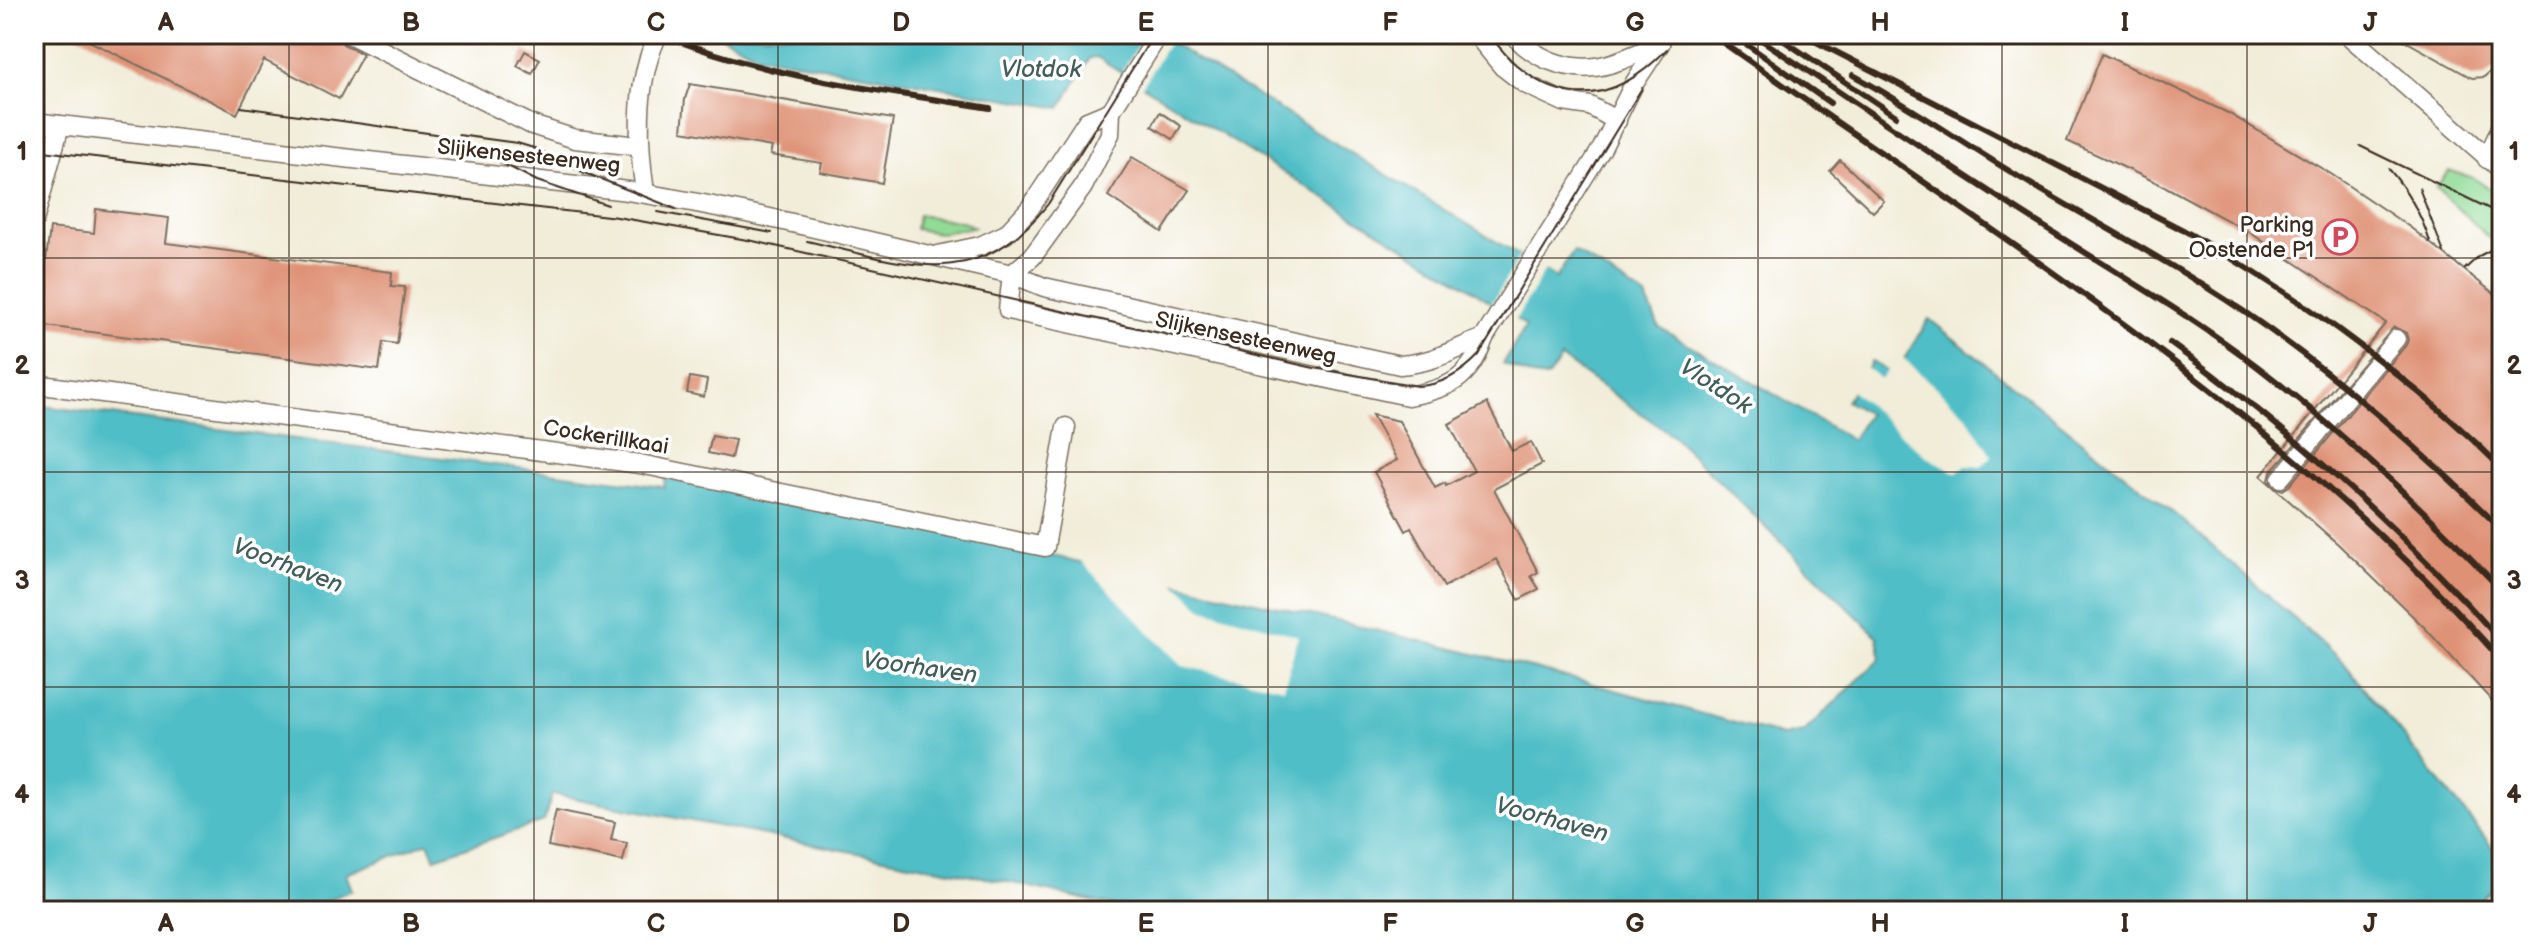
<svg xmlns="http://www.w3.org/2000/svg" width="2536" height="945" font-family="'Balsamiq Sans',sans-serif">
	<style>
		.green { fill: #91db97; stroke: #66825a; stroke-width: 2 }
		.water { fill: #50bec6; stroke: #467472; stroke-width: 2 }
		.pier { fill: #f1edd9 }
		.building { fill: #de9174; fill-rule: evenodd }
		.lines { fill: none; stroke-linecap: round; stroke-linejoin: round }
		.pedestrian-casing { stroke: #7b6e5f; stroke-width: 17 }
		.minor-casing { stroke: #7b6e5f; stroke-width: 21 }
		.pedestrian { stroke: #fff; stroke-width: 14 }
		.minor { stroke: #fff; stroke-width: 18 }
		.tram { stroke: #3b2a1e; stroke-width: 2 }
		.rail { stroke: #3b2a1e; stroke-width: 6 }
		.grid { fill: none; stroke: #3b2a1e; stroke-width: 2; stroke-opacity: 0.55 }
		.labels { text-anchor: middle; stroke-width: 7; stroke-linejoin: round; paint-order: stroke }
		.street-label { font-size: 22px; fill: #3b2a1e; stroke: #fff }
		.poi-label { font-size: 22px; fill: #3b2a1e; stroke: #fff; text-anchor: end }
		.water-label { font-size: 24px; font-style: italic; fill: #425e59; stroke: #fff }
		.neatline { fill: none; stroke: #3b2a1e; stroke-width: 3 }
		.grid-label { font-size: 26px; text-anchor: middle; font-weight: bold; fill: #3b2a1e }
	</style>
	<rect width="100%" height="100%" fill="#fff"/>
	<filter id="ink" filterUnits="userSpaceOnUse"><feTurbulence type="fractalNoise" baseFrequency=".0125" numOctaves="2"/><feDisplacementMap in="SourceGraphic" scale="16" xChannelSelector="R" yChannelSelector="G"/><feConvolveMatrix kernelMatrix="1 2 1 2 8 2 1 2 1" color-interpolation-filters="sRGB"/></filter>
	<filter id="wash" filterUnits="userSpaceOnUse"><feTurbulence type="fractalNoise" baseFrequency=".006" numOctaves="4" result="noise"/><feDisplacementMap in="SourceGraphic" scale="32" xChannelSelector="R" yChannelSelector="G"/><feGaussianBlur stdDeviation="1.8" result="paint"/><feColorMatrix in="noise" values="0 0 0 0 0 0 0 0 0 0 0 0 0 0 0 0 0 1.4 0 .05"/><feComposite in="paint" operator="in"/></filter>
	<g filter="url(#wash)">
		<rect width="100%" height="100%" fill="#f1edd9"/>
		<g class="green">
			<path d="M 2449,171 L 2471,177 L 2502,196 L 2502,250 L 2436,187 Z"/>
			<path d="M 918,215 L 964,222 L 974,227 L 940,233 L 915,229 Z"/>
		</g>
		<path class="water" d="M 717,34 L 1156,34 L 1556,278 L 1574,251 L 1646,297 L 1659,327 L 1852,440 L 1868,414 L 1846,401 L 1872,362 L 1894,375 L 1929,319 L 2187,524 L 2344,663 L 2502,859 L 2500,874 L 2502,879 L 2482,899 L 2493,911 L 1135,911 L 1013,883 L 552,794 L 544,821 L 435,858 L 428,842 L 346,874 L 352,890 L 301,911 L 34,911 L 34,405 L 664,487 L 667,472 C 950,533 1233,594 1515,664 C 1605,686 1694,712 1783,736 L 1804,732 L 1881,658 L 1878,637 L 1672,435 L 1561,358 L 1547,378 L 1532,376 L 1503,364 L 1526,326 L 1468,287 L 1097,57 L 1090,58 L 1060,108 L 761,56 Z"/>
		<g class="pier">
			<path d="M 1145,34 L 1163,34 L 1171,39 L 1141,88 L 1120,75 Z"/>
			<path d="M 1522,252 L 1547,267 L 1514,322 L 1490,306 Z"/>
			<path d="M 1901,356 L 1966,415 L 1992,456 L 1981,467 L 1965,466 L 1956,473 L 1924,455 L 1850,389 L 1864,366 L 1881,379 L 1890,368 L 1892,370 Z"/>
			<path d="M 1077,557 L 1170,578 L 1203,609 L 1298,636 L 1284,688 L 1182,666 Z"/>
		</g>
		<g id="blocks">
			<g class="building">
				<path d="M 75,34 L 337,34 L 343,44 L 363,54 L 339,99 L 264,60 L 237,114 Z"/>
				<path d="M 2393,34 L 2502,34 L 2502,61 L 2484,77 L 2472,78 Z"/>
				<path d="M 525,51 L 540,59 L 532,74 L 517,66 Z"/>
				<path d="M 2102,54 L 2228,113 L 2331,174 L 2411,228 L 2502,300 L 2502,712 L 2425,628 L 2338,544 L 2261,476 L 2386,323 L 2249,232 L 2166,187 L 2067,141 ZM 2394,327 L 2406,333 L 2408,340 L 2406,345 L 2289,486 L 2283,490 L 2274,487 L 2269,480 L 2271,472 Z"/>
				<path d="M 690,84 L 893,119 L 882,183 L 820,172 L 822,163 L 770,155 L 772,147 L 682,131 L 685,99 Z"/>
				<path d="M 1160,112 L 1181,126 L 1173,139 L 1152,126 Z"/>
				<path d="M 1132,157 L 1189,190 L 1162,232 L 1108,196 Z"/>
				<path d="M 1840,160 L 1884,201 L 1873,212 L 1830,171 Z"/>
				<path d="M 96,209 L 169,218 L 166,243 L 392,272 L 391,286 L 405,287 L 397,344 L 383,342 L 379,370 L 38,325 L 50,228 L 94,233 Z"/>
				<path d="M 690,377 L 707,380 L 704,397 L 687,393 Z"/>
				<path d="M 1487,403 L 1512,451 L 1531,442 L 1542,464 L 1494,489 L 1538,572 L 1531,576 L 1539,589 L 1519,600 L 1496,559 L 1444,587 L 1411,528 L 1406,531 L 1374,472 L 1397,460 L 1372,415 L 1399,421 L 1435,488 L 1445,483 L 1446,486 L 1474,471 L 1449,424 Z"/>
				<path d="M 712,436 L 735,440 L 731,458 L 708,453 Z"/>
				<path d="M 556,810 L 615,822 L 611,840 L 627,843 L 623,861 L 548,846 Z"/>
			</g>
		</g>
	</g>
	<g filter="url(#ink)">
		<use href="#blocks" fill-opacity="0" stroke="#7b6e5f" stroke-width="2"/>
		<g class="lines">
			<defs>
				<path id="pedestrian" d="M 2396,337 L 2398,339 L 2281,480 L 2279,478 Z"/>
				<g id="minor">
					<path d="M 349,34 L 532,125 L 575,139 L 638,146"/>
					<path d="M 1476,34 L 1503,67 L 1525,84 L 1564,102 L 1590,106 L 1617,121"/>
					<path d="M 1513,34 C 1522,45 1535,54 1548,60 C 1593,78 1618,61 1660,44"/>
					<path d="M 2347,34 L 2502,170"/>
					<path d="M 34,122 L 628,191 C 758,211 884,246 1012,274 L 1044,287 L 1400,365 C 1436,362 1452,350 1484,338"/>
					<path d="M 2487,159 L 2502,125"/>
					<path d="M 645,193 C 638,143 635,88 655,41"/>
					<path d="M 34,221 L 60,125"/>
					<path d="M 938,255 L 980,246 L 1006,234 L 1030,208 L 1087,121 L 1111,111"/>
					<path d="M 1012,274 L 1008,310 L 1408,396 C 1448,389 1470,380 1484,338 L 1602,148 L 1635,82 L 1660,44"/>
					<path d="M 1012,274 L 1032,257 L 1083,187 L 1110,134 L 1111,111 L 1159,34"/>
					<path d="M 34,384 L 640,464 L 1045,547 L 1066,427"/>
				</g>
			</defs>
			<use href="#pedestrian" class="pedestrian-casing"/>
			<use href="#minor" class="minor-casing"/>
			<use href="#pedestrian" class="pedestrian"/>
			<use href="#minor" class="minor"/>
			<g class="tram">
				<path d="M 1489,34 C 1541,105 1605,115 1667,49"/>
				<path d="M 241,107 L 435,134 L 466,145 L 537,181 L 608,205"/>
				<path d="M 458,135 L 517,143 L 537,149 L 583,172 L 676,209"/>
				<path d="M 2360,146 L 2502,215"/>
				<path d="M 34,150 L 617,217 L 753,241 L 1314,368 L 1418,386 C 1443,385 1462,373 1479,355 L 1642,88"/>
				<path d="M 2389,169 C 2408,191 2421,214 2430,242"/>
				<path d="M 2419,188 L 2444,253"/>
				<path d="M 658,212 L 772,233"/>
				<path d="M 807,241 C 905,263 975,296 1048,204 L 1154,34"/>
				<path d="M 2465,269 L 2479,256 L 2502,244"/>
			</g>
			<g class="rail">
				<path d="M 661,34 C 766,78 878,90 990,108"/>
				<path d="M 1711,34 C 1985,229 2278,406 2502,661"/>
				<path d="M 1732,34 L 1830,103"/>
				<path d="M 1753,34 C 1848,98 1943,163 2040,224 C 2113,271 2189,314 2258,367 C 2345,434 2426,511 2502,591"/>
				<path d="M 1801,34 L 2185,231 C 2301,297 2407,374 2502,468"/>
				<path d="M 1780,38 L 1896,116"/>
				<path d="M 1853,75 C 1910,106 1963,143 2019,177 C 2093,221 2170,262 2243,311 C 2337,375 2422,450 2502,530"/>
				<path d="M 2170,343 C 2290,429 2403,531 2502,642"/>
			</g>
		</g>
	</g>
	<path class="grid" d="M 289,34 L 289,911M 534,34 L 534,911M 778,34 L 778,911M 1023,34 L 1023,911M 1268,34 L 1268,911M 1513,34 L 1513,911M 1758,34 L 1758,911M 2002,34 L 2002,911M 2247,34 L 2247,911M 34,258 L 2502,258M 34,472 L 2502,472M 34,687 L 2502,687"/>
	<defs>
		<symbol id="parking-ring" viewBox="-11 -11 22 22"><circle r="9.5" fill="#fff" stroke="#d1495b" stroke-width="1.5"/><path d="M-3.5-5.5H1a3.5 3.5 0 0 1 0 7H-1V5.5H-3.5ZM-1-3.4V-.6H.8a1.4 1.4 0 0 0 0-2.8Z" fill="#d1495b"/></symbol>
	</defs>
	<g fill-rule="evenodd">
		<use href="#parking-ring" x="2320" y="217" width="40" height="40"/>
	</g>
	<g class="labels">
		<g class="street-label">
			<text transform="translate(529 155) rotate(6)" y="8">Slijkensesteenweg</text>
			<text transform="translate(1246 337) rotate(12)" y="8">Slijkensesteenweg</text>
			<text transform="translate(606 436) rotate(9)" y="8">Cockerillkaai</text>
		</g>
		<g class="poi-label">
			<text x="2314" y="232">Parking<tspan x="2314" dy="25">Oostende P1</tspan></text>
		</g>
		<g class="water-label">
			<text x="1041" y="77">Vlotdok</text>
			<text transform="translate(1716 386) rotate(33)" y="8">Vlotdok</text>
			<text transform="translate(288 565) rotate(21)" y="8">Voorhaven</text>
			<text transform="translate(920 667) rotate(8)" y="8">Voorhaven</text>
			<text transform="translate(1552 819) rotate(15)" y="8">Voorhaven</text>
		</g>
	</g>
	<rect width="2536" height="945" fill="none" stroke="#fff" stroke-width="88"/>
	<rect x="44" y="44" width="2448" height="857" class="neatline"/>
	<g class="grid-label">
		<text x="166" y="31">A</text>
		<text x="411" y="31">B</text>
		<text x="656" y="31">C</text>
		<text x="901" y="31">D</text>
		<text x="1146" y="31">E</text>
		<text x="1390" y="31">F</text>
		<text x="1635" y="31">G</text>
		<text x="1880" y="31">H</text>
		<text x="2125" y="31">I</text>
		<text x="2370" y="31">J</text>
		<text x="22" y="160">1</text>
		<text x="2514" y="160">1</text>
		<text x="22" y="374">2</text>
		<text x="2514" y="374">2</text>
		<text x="22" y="589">3</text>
		<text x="2514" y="589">3</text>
		<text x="22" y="803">4</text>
		<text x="2514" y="803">4</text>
		<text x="166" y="932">A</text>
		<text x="411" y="932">B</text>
		<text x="656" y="932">C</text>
		<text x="901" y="932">D</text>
		<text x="1146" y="932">E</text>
		<text x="1390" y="932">F</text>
		<text x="1635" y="932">G</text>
		<text x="1880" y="932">H</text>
		<text x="2125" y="932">I</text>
		<text x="2370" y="932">J</text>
	</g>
</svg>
